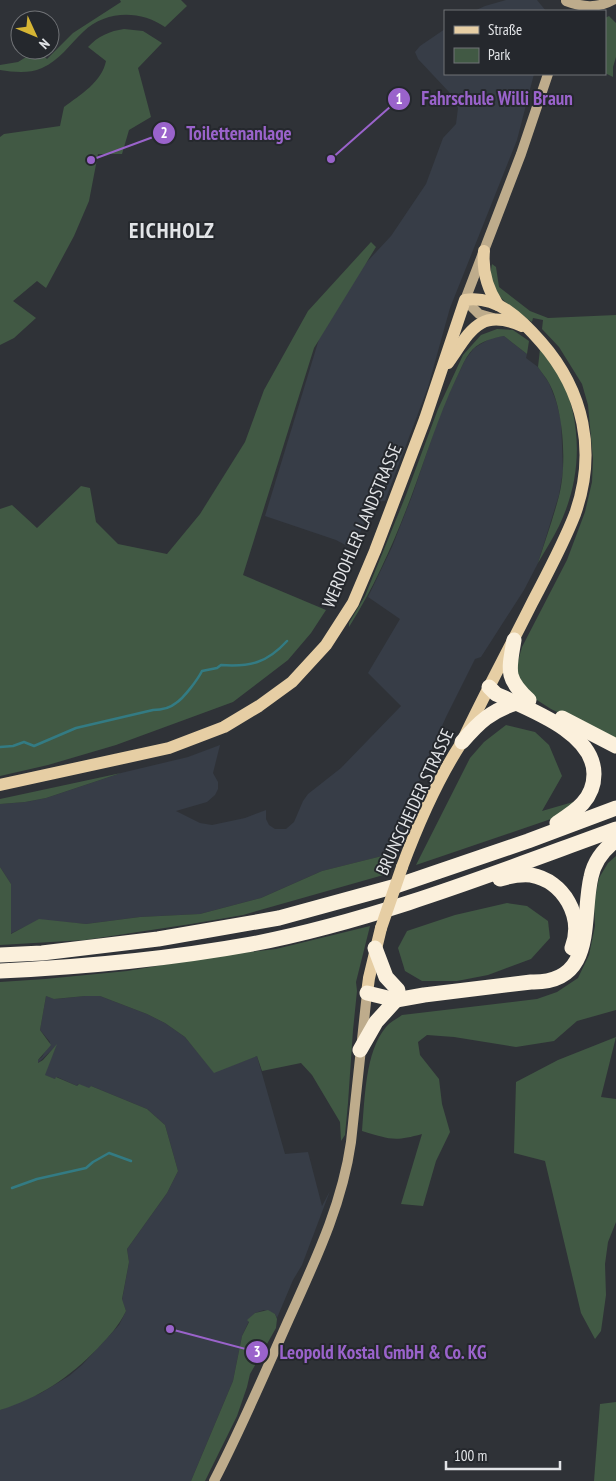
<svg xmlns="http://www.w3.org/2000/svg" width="616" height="1481" font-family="'PT Sans Narrow',sans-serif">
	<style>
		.built { fill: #373d47 }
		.green { fill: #415944 }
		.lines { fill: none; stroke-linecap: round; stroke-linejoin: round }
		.stream { stroke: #337b83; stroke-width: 2.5 }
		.secondary { stroke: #beac8c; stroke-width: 10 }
		.primary { stroke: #e6cea4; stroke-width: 12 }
		.motorway { stroke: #fbf0dc; stroke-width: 15 }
		.primary-bridge { stroke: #e6cea4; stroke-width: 12 }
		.labels { text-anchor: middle; stroke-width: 4; stroke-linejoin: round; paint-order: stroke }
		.street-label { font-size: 18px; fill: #e2e4e7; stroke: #25282d }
		.district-label { font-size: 22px; font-weight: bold; letter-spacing: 1px; fill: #e2e4e7; stroke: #25282d }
		.leader { fill: none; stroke: #9a63cb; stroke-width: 2 }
		.callout-dot { fill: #9a63cb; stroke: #25282d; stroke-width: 2 }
		.mark-label { font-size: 15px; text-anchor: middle; font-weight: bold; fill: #fff }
		.callout-label { font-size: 19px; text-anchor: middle; font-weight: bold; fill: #9a63cb; stroke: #25282d; stroke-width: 4; stroke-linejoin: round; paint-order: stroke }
	</style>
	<rect width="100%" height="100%" fill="#2f3237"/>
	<g class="built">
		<path d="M 506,0 L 537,0 L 546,11 L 474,11 L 485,6 Z"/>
		<path d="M 445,29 L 445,74 L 534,74 L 517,140 L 450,308 L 428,387 L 385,501 L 373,502 L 354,547 L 349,547 L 336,540 L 265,516 L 319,339 L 364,265 L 391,236 L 426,184 L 443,138 L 456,124 L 458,108 L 449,92 L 418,59 L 415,52 L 420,46 Z"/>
		<path d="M 504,336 L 527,354 L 526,358 L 538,367 L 549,383 L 556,401 L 561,420 L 563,471 L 559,495 L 538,563 L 524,590 L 481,657 L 475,659 L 446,717 L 422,771 L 415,797 L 394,853 L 322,871 L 261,898 L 200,914 L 140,917 L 86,924 L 39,920 L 10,934 L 11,884 L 0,867 L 0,804 L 25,802 L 46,798 L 121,773 L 188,757 L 220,745 L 213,773 L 218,782 L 218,789 L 215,795 L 207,802 L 176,811 L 200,823 L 212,825 L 245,818 L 266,810 L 266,819 L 269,825 L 275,829 L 286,829 L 294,822 L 303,801 L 308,794 L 341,768 L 401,706 L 368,673 L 400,619 L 368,597 L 392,547 L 412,496 L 442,408 L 465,360 L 474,348 L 491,338 Z"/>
		<path d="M 46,996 L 55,999 L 85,996 L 100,996 L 147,1014 L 165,1023 L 185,1037 L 214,1072 L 257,1056 L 285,1154 L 308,1152 L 322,1206 L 330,1191 L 302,1265 L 293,1280 L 277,1318 L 275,1314 L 264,1310 L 255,1313 L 248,1320 L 249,1321 L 242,1336 L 233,1381 L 191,1481 L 0,1481 L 0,1410 L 41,1393 L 69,1376 L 82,1365 L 119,1325 L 126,1311 L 122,1300 L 129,1262 L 127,1249 L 167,1193 L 178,1171 L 165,1125 L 147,1109 L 91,1086 L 89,1089 L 78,1084 L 77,1086 L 57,1077 L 55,1079 L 44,1075 L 56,1046 L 38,1063 L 38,1060 L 42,1057 L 50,1042 L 40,1030 Z"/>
	</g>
	<g class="green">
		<path d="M 120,0 L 181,0 L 187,6 L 165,27 C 140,10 106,10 83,32 C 69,45 60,60 42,68 C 28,74 14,72 0,70 L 0,65 L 18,62 L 36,51 L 42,54 L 47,59 L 73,33 L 121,2 Z"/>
		<path d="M 609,16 L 616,23 L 616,57 L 613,67 L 613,77 L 605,73 L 605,18 Z"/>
		<path d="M 124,29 L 143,31 L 162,43 L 138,68 L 151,117 L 129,130 L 122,154 L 98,154 L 89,201 L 74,236 L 46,288 L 37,281 L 13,301 L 36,318 L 14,338 L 0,345 L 0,137 L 4,134 L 60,126 L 64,107 C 80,95 102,82 106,61 L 88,47 C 98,36 110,31 124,29 Z"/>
		<path d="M 371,242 L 376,247 L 314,348 L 243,575 L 326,610 L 311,633 L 288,660 L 233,702 L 116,745 L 48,765 L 0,776 L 0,509 L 12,505 L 37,528 L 81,486 L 90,488 L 96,522 L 118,544 L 167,554 L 200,514 L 245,442 L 264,390 L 308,311 Z"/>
		<path d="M 492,264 L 496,267 L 499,287 L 530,311 L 548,318 L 616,315 L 616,741 L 551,709 L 526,693 L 517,678 L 517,665 L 522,647 L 567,560 L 585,512 L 592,482 L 593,459 L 588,405 L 582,384 L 559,347 L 542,329 L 543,320 L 533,318 L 532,322 C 520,313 493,297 491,280 C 490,275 491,269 492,264 Z"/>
		<path d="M 497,329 L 513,330 L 529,341 L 527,354 L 504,336 C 493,338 481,341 473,349 C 465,357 461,369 456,379 C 438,417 426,457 411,497 C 394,542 375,586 349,627 L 349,623 L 365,596 L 406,495 L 438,409 L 463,355 L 481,335 Z"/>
		<path d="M 540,349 C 547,358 556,367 561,377 C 583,425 582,478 559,526 C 553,538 545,551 538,563 C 545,541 553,519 559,496 C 567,466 564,410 549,383 C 546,377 541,372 538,367 Z"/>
		<path d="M 506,725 L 535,732 L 549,745 L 562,776 L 542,811 L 580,800 L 567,811 L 551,819 L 416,865 L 470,758 L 484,742 Z"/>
		<path d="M 121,773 L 46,798 L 25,802 L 0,804 L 0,799 Z"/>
		<path d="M 394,853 L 387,874 L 243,915 L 191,924 L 85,940 L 0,945 L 0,867 L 11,884 L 11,934 L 39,919 L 86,924 L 140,917 L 200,914 L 261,898 L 322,871 Z"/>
		<path d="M 616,856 L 616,1010 L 577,1021 L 554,1041 L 516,1047 L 454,1037 L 427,1035 L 418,1042 L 420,1055 L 439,1079 L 442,1104 L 450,1132 L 436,1161 L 423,1206 L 401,1204 L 422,1134 C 394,1142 389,1139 362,1131 C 365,1098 365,1052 386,1027 C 390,1022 397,1019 402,1015 L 537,999 L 557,992 L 578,978 L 589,955 L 595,926 L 594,903 L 599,878 L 608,863 Z"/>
		<path d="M 507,903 L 527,906 L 548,921 L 550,938 L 531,959 L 488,975 L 457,981 L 422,981 L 405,971 L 398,948 L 407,931 L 455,915 Z"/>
		<path d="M 370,926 L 356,982 L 357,991 L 353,1030 L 348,1103 L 345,1135 L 341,1141 L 340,1122 L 312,1075 L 301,1063 L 262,1071 L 257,1056 L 214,1073 L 185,1037 L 165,1023 L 147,1014 L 100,996 L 85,996 L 54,999 L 46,996 L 40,1030 L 51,1045 L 38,1060 L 38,1063 L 43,1060 L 57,1044 L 45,1075 L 55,1079 L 56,1077 L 77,1086 L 79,1084 L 89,1088 L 91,1086 L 147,1109 L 165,1125 L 178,1171 L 167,1193 L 127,1249 L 129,1262 L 122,1299 L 126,1311 C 118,1327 110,1335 98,1348 C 70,1377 39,1398 0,1410 L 0,982 L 45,979 L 127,971 L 222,955 L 276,949 Z"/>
		<path d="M 616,1037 L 601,1097 L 616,1099 L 616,1222 L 608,1242 L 605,1264 L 606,1295 L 601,1331 L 595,1339 L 581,1313 L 545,1161 L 514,1153 L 516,1082 L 558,1060 Z"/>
		<path d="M 268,1310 L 275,1314 L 277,1319 L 276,1328 L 250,1374 L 247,1387 L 237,1416 L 205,1481 L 191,1481 L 233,1381 L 242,1336 L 249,1322 L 247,1320 L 255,1313 Z"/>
		<path d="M 616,1402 L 616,1481 L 594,1481 L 600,1404 Z"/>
	</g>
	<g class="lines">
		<g class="stream">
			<path d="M 0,747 L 13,746 L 24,742 L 34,746 L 76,728 L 153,710 C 160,710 170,708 176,703 C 184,698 198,679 202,671 L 217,668 L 221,665 C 250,667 267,663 287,641"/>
			<path d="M 12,1188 L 37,1179 L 86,1168 L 93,1162 L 109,1153 L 131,1161"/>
		</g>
		<g class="secondary">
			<path d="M 566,1 C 582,7 597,9 613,0"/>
			<path d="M 493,318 L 479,314 L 465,300 L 521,154 L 548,74"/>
			<path d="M 214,1481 C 241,1429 264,1375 288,1321 C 314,1263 342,1206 351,1142 L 367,993"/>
		</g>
		<g class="primary">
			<path d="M 484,251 C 482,271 487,288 498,305"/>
			<path d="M 448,363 C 470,332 479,307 522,326"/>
			<path d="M 0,785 L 169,748 L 224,727 L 259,706 L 292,682 L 326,645 L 353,603 L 375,551 L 425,419 L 465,300 C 497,295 521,319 541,342 C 584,391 597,452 575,514 C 563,545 547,574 532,603 C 509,649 484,695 462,742 C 437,780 418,824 402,867"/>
			<path d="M 367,993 L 369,978 L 381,928"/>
		</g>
		<g class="motorway">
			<path d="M 514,640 C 509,670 505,678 529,700"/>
			<path d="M 489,687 L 496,694 C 528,709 594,732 594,774 C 594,799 576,811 557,823"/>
			<path d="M 562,718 L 616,746"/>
			<path d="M 462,742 C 479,722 491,711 516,703"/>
			<path d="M 500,879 C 510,876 520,874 531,875 C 564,881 584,917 572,948"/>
			<path d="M 375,948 L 386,977 L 398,990"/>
			<path d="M 0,955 L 42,953 L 158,939 L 279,918 L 396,886 L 528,841 L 616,808"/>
			<path d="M 0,971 C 84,967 169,959 252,944 C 377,920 497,872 616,829"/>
			<path d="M 367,993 L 396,1000 L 424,995 L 531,982 C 597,984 581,919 591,877 C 594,862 604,849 616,840"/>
			<path d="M 360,1050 L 376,1022 L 396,1000"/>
		</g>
		<path class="primary-bridge" d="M 381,928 L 402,867"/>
	</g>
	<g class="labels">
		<g class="street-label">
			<text transform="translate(362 526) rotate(-67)" y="6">WERDOHLER LANDSTRASSE</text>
			<text transform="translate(415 802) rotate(-65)" y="6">BRUNSCHEIDER STRASSE</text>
		</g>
		<g class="district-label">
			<text x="172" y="238">EICHHOLZ</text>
		</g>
	</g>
	<path class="leader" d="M331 159L399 99M91 160L164 133M170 1329L257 1352"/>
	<g class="callout-dot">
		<circle cx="331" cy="159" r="5"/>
		<circle cx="91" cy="160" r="5"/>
		<circle cx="170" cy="1329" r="5"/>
		<circle cx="399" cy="99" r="12"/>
		<circle cx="164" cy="133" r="12"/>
		<circle cx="257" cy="1352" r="12"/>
	</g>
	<g class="mark-label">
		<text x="399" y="104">1</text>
		<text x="164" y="138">2</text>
		<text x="257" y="1357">3</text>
	</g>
	<g class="callout-label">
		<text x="497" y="105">Fahrschule Willi Braun</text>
		<text x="239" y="140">Toilettenanlage</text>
		<text x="383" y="1359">Leopold Kostal GmbH &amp; Co. KG</text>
	</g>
	<rect x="444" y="10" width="162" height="65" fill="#25282d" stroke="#717377"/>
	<rect x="454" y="26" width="25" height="8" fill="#e6cea4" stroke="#717377"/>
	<text x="488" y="35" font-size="15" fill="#e2e4e7">Straße</text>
	<rect x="454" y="48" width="25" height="15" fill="#415944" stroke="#717377"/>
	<text x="488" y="60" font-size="15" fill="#e2e4e7">Park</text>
	<g transform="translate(35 35) rotate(134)"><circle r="24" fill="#25282d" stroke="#717377"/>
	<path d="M0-4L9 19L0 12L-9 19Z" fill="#d6b534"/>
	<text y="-8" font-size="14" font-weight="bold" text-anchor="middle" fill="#e2e4e7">N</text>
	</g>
	<path d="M446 1461v8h114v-8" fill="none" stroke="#e2e4e7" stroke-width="2.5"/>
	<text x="454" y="1461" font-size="15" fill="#e2e4e7" stroke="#25282d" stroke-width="4" paint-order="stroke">100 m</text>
</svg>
